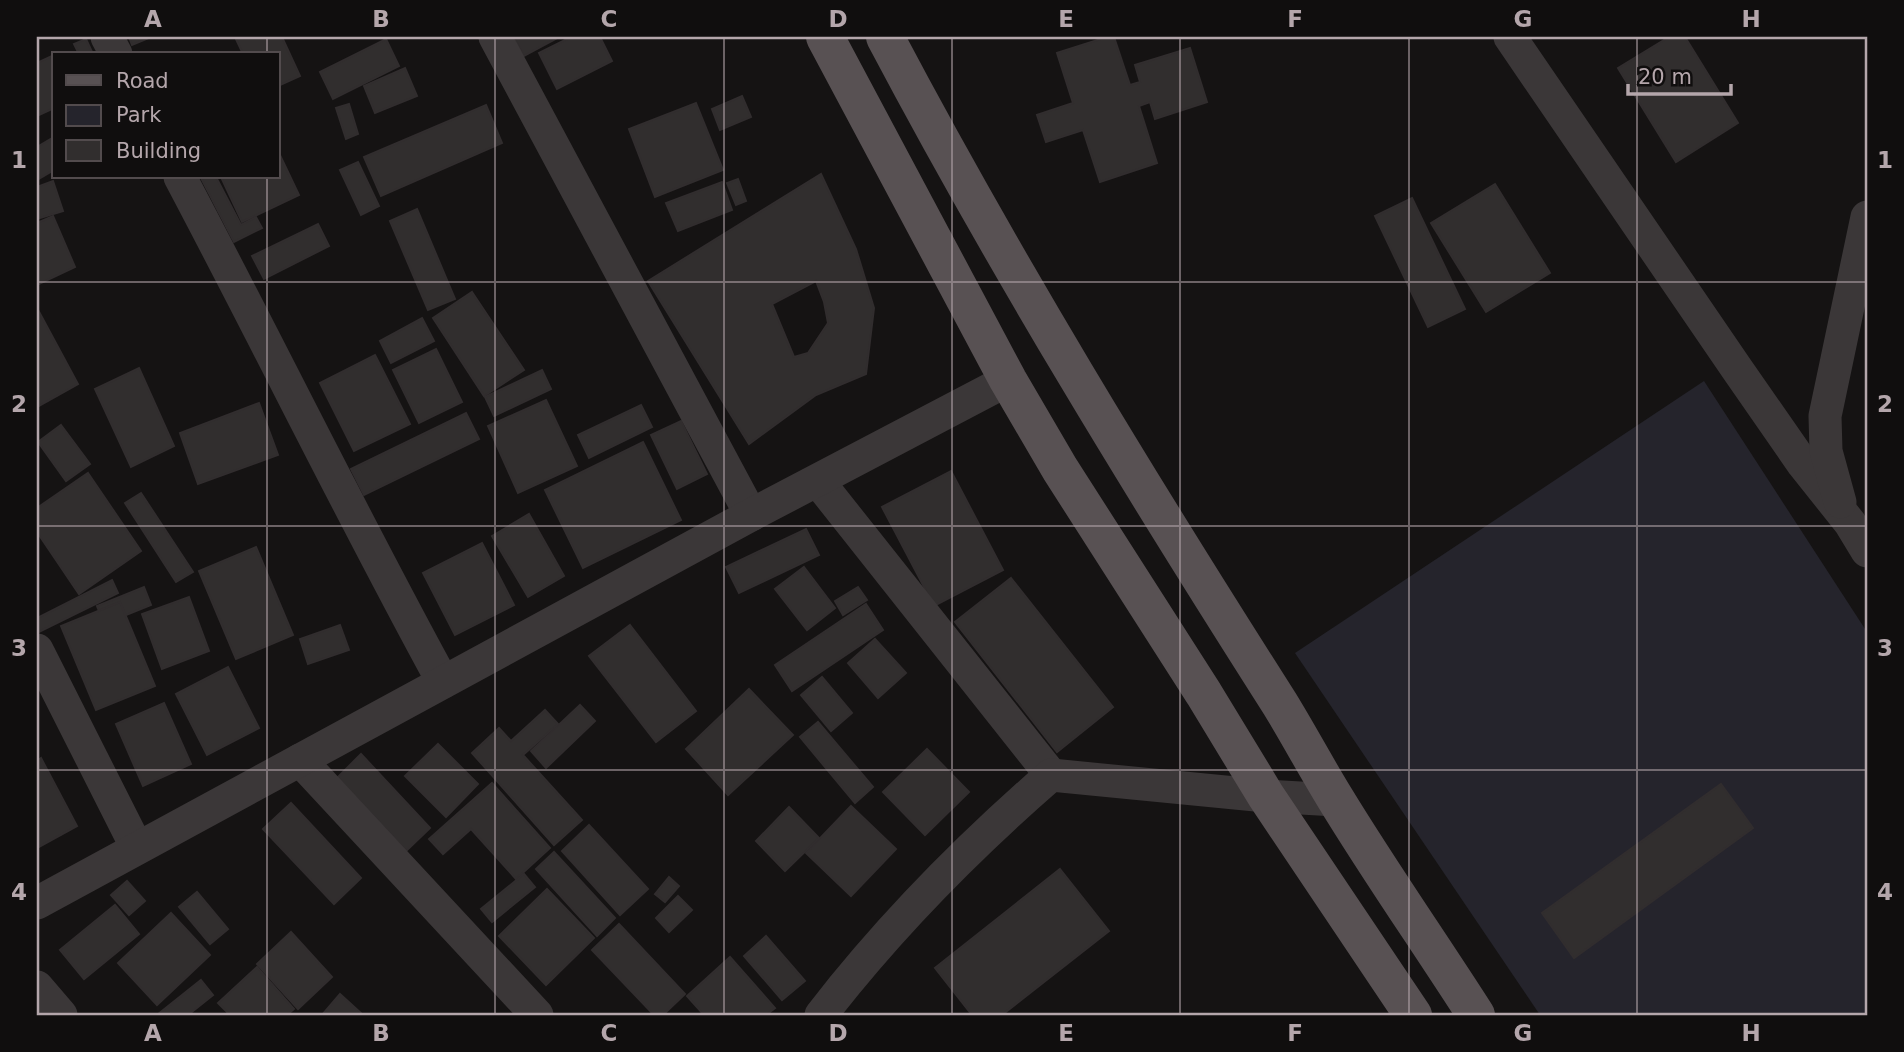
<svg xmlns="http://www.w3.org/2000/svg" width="1904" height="1052" font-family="'DejaVu Sans',sans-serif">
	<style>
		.green { fill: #25242c }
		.building { fill: #312e2e; stroke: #312d2e; stroke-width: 2; fill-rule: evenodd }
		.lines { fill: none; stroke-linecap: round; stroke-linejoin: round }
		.street { stroke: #3b3738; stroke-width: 33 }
		.primary { stroke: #585153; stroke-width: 38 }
		.grid { fill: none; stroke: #b4a6ab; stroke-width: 2; stroke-opacity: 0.55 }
		.neatline { fill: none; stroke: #b4a6ab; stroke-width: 2.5 }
		.grid-label { font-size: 23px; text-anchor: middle; font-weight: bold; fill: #b4a6ab }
	</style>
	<rect width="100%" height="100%" fill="#151313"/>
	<path class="green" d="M 1704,381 L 1867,632 L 1867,1015 L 1540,1015 L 1295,653 Z"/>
	<g class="building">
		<path d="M 129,37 L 151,37 L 132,45 Z"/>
		<path d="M 235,37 L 282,37 L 300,76 L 278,86 L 278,54 L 243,54 Z"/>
		<path d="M 514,37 L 559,37 L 524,56 Z"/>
		<path d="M 571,37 L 600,37 L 612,61 L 557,89 L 539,53 Z"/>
		<path d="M 1107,37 L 1114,37 L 1130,85 L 1140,82 L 1135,65 L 1190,48 L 1207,102 L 1155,119 L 1150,102 L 1139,106 L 1157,163 L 1100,182 L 1083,130 L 1046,142 L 1037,115 L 1073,103 L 1057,53 Z"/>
		<path d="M 1669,37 L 1685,37 L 1738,123 L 1676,162 L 1618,68 Z"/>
		<path d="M 86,39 L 93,54 L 79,54 L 74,44 Z"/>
		<path d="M 386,39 L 399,66 L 333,99 L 320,72 Z"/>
		<path d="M 54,55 L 54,108 L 37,116 L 37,63 Z"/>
		<path d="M 405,68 L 417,96 L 375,113 L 364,86 Z"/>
		<path d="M 742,96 L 751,117 L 720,130 L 712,109 Z"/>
		<path d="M 696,103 L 723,170 L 655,197 L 629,129 Z"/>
		<path d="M 349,104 L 358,134 L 346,139 L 336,108 Z"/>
		<path d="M 486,105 L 502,143 L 381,196 L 364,157 Z"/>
		<path d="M 54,137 L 54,170 L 37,180 L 37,147 Z"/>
		<path d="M 278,151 L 299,195 L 242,222 L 221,177 L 278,177 Z"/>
		<path d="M 358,162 L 379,206 L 361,215 L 340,170 Z"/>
		<path d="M 821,174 L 856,249 L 874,308 L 866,374 L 816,395 L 749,444 L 648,281 ZM 816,281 L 824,302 L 828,323 L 808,353 L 794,357 L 772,304 Z"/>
		<path d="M 203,177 L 216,177 L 241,225 L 256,217 L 262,228 L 234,242 L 201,178 Z"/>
		<path d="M 738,179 L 746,201 L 736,205 L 727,183 Z"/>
		<path d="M 53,181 L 63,211 L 37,219 L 37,187 Z"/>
		<path d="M 722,182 L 732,210 L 678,231 L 666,203 Z"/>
		<path d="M 1495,184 L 1550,273 L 1486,312 L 1431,223 Z"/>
		<path d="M 1412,198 L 1465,309 L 1428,327 L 1375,216 Z"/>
		<path d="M 417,209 L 455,299 L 428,310 L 390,221 Z"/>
		<path d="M 53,216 L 75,267 L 37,285 L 37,223 Z"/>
		<path d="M 318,224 L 329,246 L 264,279 L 252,256 Z"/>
		<path d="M 472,292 L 524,370 L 484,396 L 433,318 Z"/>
		<path d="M 37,308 L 78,384 L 37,407 Z"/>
		<path d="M 422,318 L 434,341 L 391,363 L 380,341 Z"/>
		<path d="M 436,349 L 462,402 L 419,423 L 393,370 Z"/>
		<path d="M 375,355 L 410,424 L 354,451 L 320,383 Z"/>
		<path d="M 139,368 L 174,446 L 131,467 L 95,389 Z"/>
		<path d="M 542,370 L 551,389 L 494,416 L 485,397 Z"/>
		<path d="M 546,400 L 577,466 L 518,493 L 488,426 Z"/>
		<path d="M 259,403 L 278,455 L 198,484 L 180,433 Z"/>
		<path d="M 641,405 L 652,427 L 589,458 L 578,435 Z"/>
		<path d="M 466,413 L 479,439 L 364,495 L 351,469 Z"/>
		<path d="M 681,421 L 707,474 L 677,489 L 651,435 Z"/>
		<path d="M 61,425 L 90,464 L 66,481 L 38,442 Z"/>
		<path d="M 643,442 L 681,520 L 583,568 L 545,490 Z"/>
		<path d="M 951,471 L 1003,570 L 934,606 L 882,507 Z"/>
		<path d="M 88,473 L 141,551 L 79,594 L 37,532 L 37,508 Z"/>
		<path d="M 141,493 L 193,572 L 176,582 L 125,503 Z"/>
		<path d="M 529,514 L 564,576 L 528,597 L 492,536 Z"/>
		<path d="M 806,529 L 819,555 L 739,593 L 726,567 Z"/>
		<path d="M 482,543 L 514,605 L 455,635 L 423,573 Z"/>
		<path d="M 256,547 L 293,635 L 236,659 L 199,571 Z"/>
		<path d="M 804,567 L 835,608 L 807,630 L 775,589 Z"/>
		<path d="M 1011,578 L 1113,707 L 1057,752 L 955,622 Z"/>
		<path d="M 112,580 L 118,593 L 37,633 L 37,618 Z"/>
		<path d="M 144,587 L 151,605 L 104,624 L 97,606 Z"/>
		<path d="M 858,587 L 867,600 L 843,615 L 835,601 Z"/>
		<path d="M 189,597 L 209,651 L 162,669 L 142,614 Z"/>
		<path d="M 120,602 L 155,686 L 96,710 L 61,626 Z"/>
		<path d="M 866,604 L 883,630 L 792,691 L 775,665 Z"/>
		<path d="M 340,625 L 349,650 L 308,664 L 300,639 Z"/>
		<path d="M 630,625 L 696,711 L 656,742 L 589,656 Z"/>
		<path d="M 875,639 L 906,673 L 878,698 L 848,663 Z"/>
		<path d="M 228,667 L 259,728 L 207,755 L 176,694 Z"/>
		<path d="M 822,677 L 852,713 L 831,731 L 801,695 Z"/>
		<path d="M 749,689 L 793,735 L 728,795 L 686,749 Z"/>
		<path d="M 164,703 L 191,764 L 143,786 L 116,724 Z"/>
		<path d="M 580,705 L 595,721 L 546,768 L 531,751 Z"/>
		<path d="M 545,710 L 558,724 L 523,755 L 582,820 L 554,845 L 472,753 L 499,728 L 511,741 Z"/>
		<path d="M 818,722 L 873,787 L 855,803 L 800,737 Z"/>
		<path d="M 438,744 L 478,784 L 446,817 L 405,776 Z"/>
		<path d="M 927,749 L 969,792 L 925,835 L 883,792 Z"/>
		<path d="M 361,754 L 430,828 L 406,851 L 337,778 Z"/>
		<path d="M 41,758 L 77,826 L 37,848 L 37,761 Z"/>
		<path d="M 492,783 L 550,848 L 516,879 L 471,829 L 443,854 L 429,839 Z"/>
		<path d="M 1721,784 L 1753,828 L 1574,958 L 1542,913 Z"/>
		<path d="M 291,803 L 361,878 L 334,904 L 263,829 Z"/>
		<path d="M 851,806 L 896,849 L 851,896 L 806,853 Z"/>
		<path d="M 789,807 L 819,838 L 785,871 L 756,841 Z"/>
		<path d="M 589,825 L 648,889 L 620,915 L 562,851 Z"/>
		<path d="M 554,852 L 615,918 L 597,936 L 536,869 Z"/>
		<path d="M 1060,869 L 1109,931 L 1002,1015 L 972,1015 L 935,968 Z"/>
		<path d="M 524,874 L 535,887 L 492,922 L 481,909 Z"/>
		<path d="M 669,877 L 679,886 L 665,902 L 655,894 Z"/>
		<path d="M 127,881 L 145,901 L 129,915 L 111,895 Z"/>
		<path d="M 547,889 L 594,938 L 546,985 L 499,936 Z"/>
		<path d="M 197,892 L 228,929 L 210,944 L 179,907 Z"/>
		<path d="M 678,896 L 692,910 L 669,932 L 656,918 Z"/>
		<path d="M 115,905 L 139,934 L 84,979 L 60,950 Z"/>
		<path d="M 171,913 L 210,955 L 157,1005 L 118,963 Z"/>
		<path d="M 619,924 L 685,994 L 663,1015 L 654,1015 L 592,950 Z"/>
		<path d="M 291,932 L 332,977 L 298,1009 L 257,964 Z"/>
		<path d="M 766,936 L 805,981 L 782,1000 L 744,956 Z"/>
		<path d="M 730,957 L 775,1008 L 766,1015 L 704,1015 L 687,996 Z"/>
		<path d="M 257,967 L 294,1009 L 287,1015 L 230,1015 L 218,1003 Z"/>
		<path d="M 201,980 L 213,995 L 188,1015 L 157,1015 Z"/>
		<path d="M 340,994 L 363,1015 L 322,1015 Z"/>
	</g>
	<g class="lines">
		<g class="street">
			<path d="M 107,37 L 116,54"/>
			<path d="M 495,37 L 751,515"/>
			<path d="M 1510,37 L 1737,369 L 1803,464 L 1850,523 L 1867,551"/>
			<path d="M 180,177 C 269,345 352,516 443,682"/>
			<path d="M 818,481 L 1051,775"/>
			<path d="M 1840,502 L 1826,451 L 1825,416 L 1867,217"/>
			<path d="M 37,650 L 137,848"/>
			<path d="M 300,760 L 537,1015"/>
			<path d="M 37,903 L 751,515 L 1008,380"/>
			<path d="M 37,987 L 61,1015"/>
			<path d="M 821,1015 C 889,927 967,848 1051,775 L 1266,796 L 1336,800"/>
		</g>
		<g class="primary">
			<path d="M 825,37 L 1008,380 L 1060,469 L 1204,694 L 1266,796 L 1413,1015"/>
			<path d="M 885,37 C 1006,266 1141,486 1280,704 C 1299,735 1316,767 1335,798 C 1380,872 1430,943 1476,1015"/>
		</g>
	</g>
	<path class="grid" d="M 267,37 L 267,54M 495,37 L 495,1015M 724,37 L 724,1015M 952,37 L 952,1015M 1180,37 L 1180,1015M 1409,37 L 1409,1015M 1637,37 L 1637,1015M 267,177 L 267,1015M 37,282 L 1867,282M 37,526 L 1867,526M 37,770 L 1867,770"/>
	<rect width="1904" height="1052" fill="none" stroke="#100e0e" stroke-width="77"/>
	<rect x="52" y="52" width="228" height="126" fill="#100e0e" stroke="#524b4d" stroke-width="2"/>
	<rect x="66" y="75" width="35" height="10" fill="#585153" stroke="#524b4d" stroke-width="2"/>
	<text x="116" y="88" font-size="21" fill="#b4a6ab">Road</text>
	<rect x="66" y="105" width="35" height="21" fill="#25242c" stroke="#524b4d" stroke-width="2"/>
	<text x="116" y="122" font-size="21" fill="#b4a6ab">Park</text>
	<rect x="66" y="140" width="35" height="21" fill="#312e2e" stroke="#524b4d" stroke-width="2"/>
	<text x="116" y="158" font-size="21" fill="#b4a6ab">Building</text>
	<path d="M1628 84v10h103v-10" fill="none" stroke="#b4a6ab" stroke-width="3.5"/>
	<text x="1638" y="84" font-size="21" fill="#b4a6ab" stroke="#100e0e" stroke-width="5" paint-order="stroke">20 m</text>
	<rect x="38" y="38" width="1828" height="976" class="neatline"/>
	<g class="grid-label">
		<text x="153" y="27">A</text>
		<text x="381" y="27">B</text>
		<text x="609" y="27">C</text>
		<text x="838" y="27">D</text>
		<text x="1066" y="27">E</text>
		<text x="1295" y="27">F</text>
		<text x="1523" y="27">G</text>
		<text x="1751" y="27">H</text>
		<text x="19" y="168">1</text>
		<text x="1885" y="168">1</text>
		<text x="19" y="412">2</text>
		<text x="1885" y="412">2</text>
		<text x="19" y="656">3</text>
		<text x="1885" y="656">3</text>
		<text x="19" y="900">4</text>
		<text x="1885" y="900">4</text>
		<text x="153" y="1041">A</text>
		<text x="381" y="1041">B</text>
		<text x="609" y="1041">C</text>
		<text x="838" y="1041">D</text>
		<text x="1066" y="1041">E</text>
		<text x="1295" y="1041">F</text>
		<text x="1523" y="1041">G</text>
		<text x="1751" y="1041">H</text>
	</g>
</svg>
